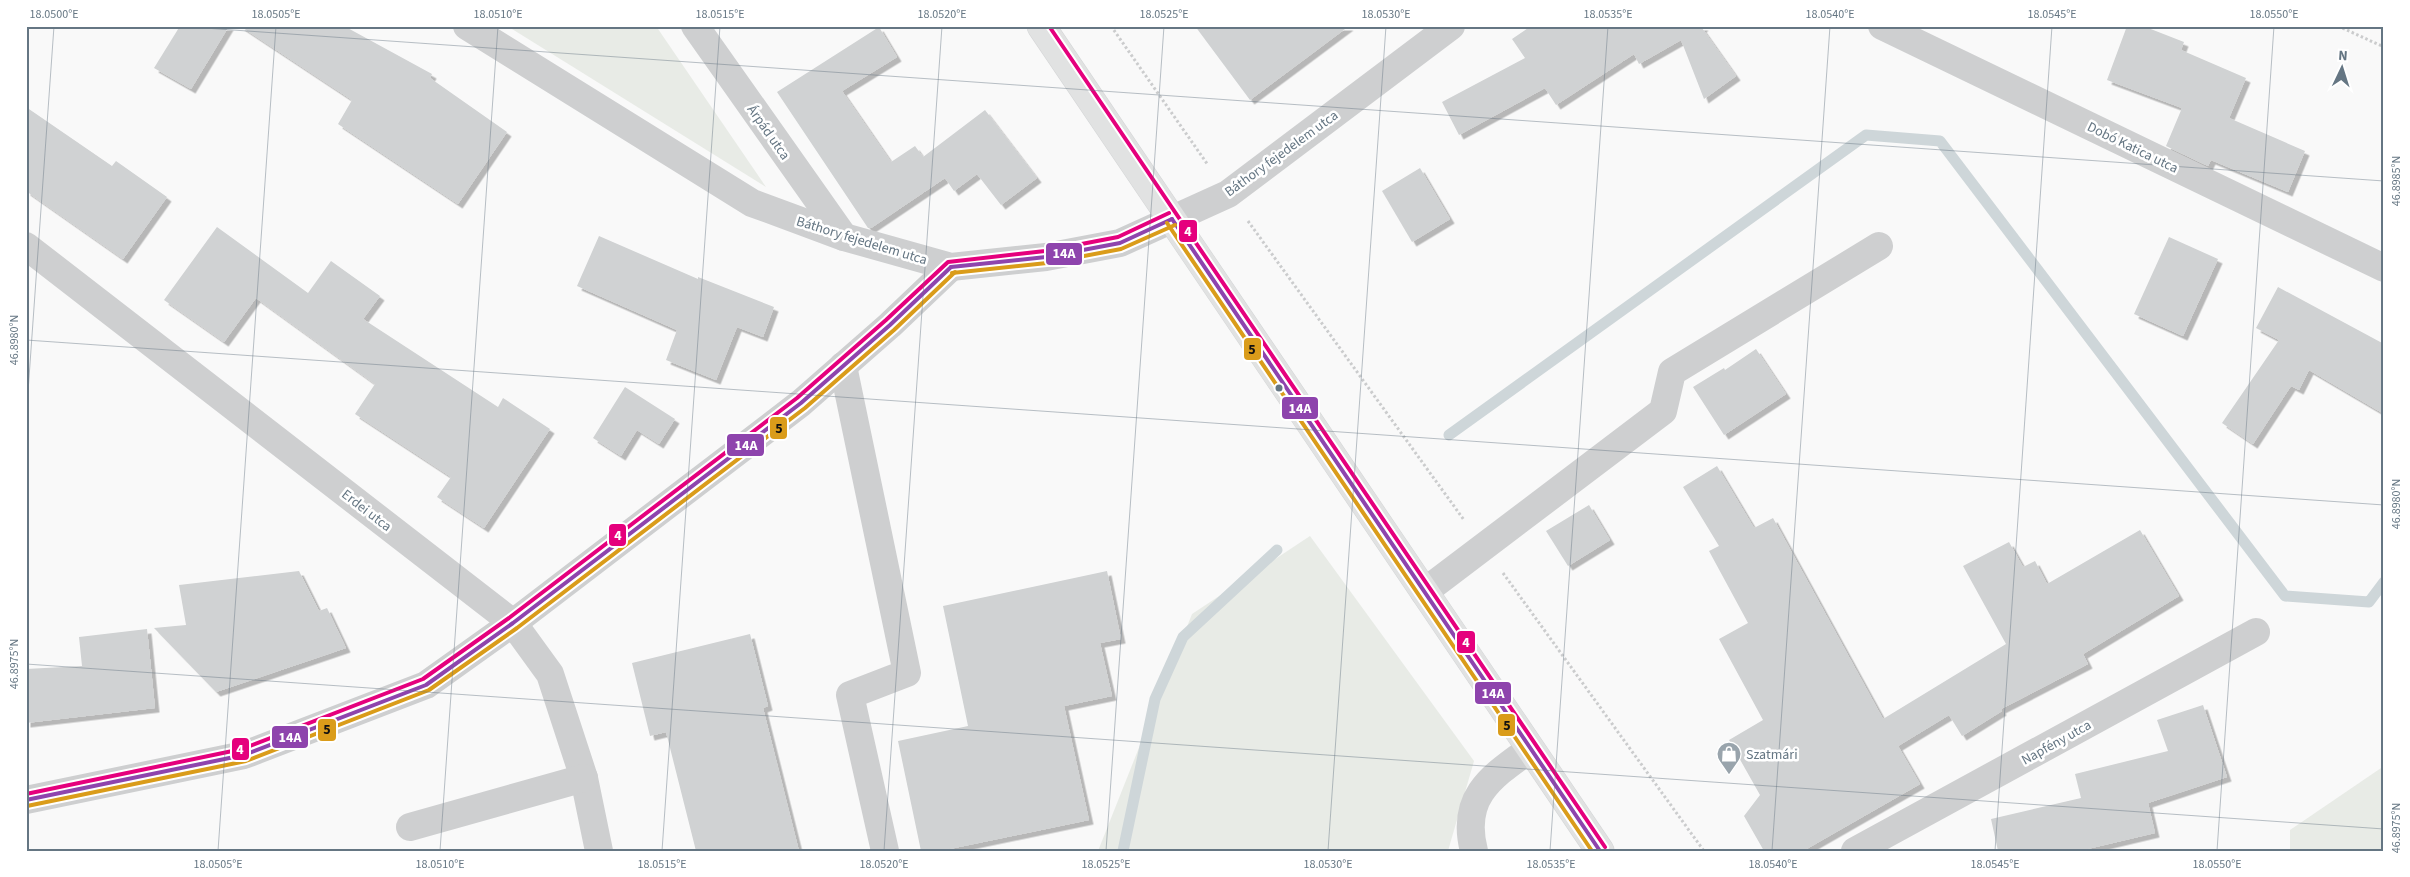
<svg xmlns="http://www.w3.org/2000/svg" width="2410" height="877" font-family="'Source Sans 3',sans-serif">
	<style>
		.green { fill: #e8ebe6 }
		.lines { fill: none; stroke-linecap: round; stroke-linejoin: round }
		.stream { stroke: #ced6d9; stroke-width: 11 }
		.building { fill: #d0d2d3; filter: url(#shadow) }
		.major-casing { stroke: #d5d6d7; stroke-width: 29 }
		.path { stroke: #cbcccd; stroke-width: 3; stroke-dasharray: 2.5 2.5; stroke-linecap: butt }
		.minor { stroke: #cecfd0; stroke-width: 28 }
		.major { stroke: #e1e2e2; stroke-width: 28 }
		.bus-1-casing { stroke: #fff; stroke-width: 8 }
		.bus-2-casing { stroke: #fff; stroke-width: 8 }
		.bus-3-casing { stroke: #fff; stroke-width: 8 }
		.bus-1 { stroke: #8e44ad; stroke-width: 4 }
		.bus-2 { stroke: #da9c1a; stroke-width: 4 }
		.bus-3 { stroke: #e5007d; stroke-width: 4 }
		.ticks { fill: none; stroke: #657683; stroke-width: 1; stroke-opacity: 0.45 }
		.bus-dot { fill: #657683; stroke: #fff; stroke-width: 2 }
		.labels { text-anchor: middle; stroke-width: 5; stroke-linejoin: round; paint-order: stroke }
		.street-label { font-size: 14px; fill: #657683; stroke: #fff }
		.poi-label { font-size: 14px; fill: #657683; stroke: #fff; text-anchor: start }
		.line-badge { stroke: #fff; stroke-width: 2 }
		.badge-label { font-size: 14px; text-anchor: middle; font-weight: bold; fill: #fff }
		.pale-badge-label { font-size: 14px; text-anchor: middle; font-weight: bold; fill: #111 }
		.neatline { fill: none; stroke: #657683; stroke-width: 2 }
		.ticks-label { font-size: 12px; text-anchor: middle; fill: #657683 }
	</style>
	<defs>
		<filter id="shadow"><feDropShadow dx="4.5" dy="4.5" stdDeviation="0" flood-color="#0004"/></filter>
	</defs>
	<rect width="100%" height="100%" fill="#f9f9f9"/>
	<g class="green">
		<path d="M 507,26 L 656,26 L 766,187 Z"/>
		<path d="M 1310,536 L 1474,761 L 1448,851 L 1098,851 L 1192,614 Z"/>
		<path d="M 2384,766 L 2384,851 L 2290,851 L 2290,830 Z"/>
	</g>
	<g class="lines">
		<g class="stream">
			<path d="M 1449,435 L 1866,135 L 1940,141 L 2285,596 L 2369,602 L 2384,582"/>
			<path d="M 1123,851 L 1155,699 L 1183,637 L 1277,550"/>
		</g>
	</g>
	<g class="building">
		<path d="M 180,26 L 229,26 L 191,89 L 154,68 Z"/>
		<path d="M 240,26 L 344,26 L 432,74 L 430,78 L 507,132 L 458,204 L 338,124 L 352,100 Z"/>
		<path d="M 1195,26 L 1349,26 L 1250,100 Z"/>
		<path d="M 1531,26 L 1704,26 L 1702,28 L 1736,76 L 1704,99 L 1681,40 L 1639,64 L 1634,54 L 1556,105 L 1545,88 L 1459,135 L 1442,102 L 1525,58 L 1512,39 Z"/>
		<path d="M 2127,26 L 2143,26 L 2184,42 L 2181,50 L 2246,78 L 2229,118 L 2305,151 L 2288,192 L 2211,160 L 2208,166 L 2166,146 L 2182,108 L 2107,80 Z"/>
		<path d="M 879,27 L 897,57 L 842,91 L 891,162 L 915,146 L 923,157 L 985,110 L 1037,178 L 1001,205 L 977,174 L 954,191 L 945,178 L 871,228 L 868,228 L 777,92 Z"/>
		<path d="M 26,107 L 112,166 L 116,161 L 167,197 L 123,259 L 26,191 Z"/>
		<path d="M 1420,168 L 1450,219 L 1412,242 L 1382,191 Z"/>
		<path d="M 217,227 L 308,293 L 331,261 L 380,296 L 363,319 L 498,407 L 503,398 L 550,429 L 484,528 L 437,497 L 451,477 L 355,414 L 375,384 L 256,298 L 224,342 L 164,300 Z"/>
		<path d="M 599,236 L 698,279 L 698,277 L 774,307 L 763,337 L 737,327 L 716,380 L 666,360 L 677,330 L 577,286 Z"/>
		<path d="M 2169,237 L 2218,259 L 2183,336 L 2134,314 Z"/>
		<path d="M 2278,287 L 2384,344 L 2384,414 L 2309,370 L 2299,390 L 2291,386 L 2253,444 L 2222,423 L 2279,340 L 2256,328 Z"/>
		<path d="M 1756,349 L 1786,394 L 1724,435 L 1693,387 L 1724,368 L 1725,370 Z"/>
		<path d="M 625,387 L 675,419 L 659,444 L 637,430 L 621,456 L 593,438 Z"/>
		<path d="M 1717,466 L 1754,528 L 1773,518 L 1883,719 L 2006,644 L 1963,566 L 2009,542 L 2023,567 L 2035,561 L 2047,584 L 2140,530 L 2179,596 L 2083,654 L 2088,664 L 2001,709 L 2002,711 L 1962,736 L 1949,715 L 1898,746 L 1920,784 L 1803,851 L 1764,851 L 1744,816 L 1760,795 L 1729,740 L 1763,720 L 1719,639 L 1748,623 L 1709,551 L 1719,546 L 1683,487 Z"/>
		<path d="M 1589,505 L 1610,540 L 1568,566 L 1546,531 Z"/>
		<path d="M 299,571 L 319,611 L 327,608 L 346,648 L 216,692 L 154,628 L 186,625 L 179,585 Z"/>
		<path d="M 1107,571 L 1121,639 L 1100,643 L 1112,696 L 1064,706 L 1089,820 L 940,851 L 921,851 L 898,741 L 968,726 L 943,606 Z"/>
		<path d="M 147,629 L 155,708 L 26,723 L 26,669 L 82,666 L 79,637 Z"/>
		<path d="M 750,634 L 768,706 L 763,708 L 799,851 L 696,851 L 666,732 L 650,736 L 632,663 Z"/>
		<path d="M 2203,705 L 2227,777 L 2148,803 L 2155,833 L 2079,851 L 1998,851 L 1991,819 L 2081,798 L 2075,774 L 2168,751 L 2157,720 Z"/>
	</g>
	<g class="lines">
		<defs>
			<path id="major" d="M 1041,26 L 1600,851"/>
		</defs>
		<use href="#major" class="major-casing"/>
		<g class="path">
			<path d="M 1111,26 L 1208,165"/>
			<path d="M 2338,26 L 2384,47"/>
			<path d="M 1248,221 L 1464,520"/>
			<path d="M 1503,573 L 1704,851"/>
		</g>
		<g class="minor">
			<path d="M 467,26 L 752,203 L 844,237 L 951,267 L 1046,257 L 1120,243 L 1228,194 L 1451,26"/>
			<path d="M 695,26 L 844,237"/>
			<path d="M 1882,26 L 2384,268"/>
			<path d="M 26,246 L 513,623 L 550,674 L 584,778 L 599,851"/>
			<path d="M 843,366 L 907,673 L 850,695 L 885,851"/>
			<path d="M 1424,592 L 1663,411 L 1672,372 L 1879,246"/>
			<path d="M 26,800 L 244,755 L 426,685 L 513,623 L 801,403 L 890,325 L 951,267"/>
			<path d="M 410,827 L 584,778"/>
			<path d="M 1474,851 C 1460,797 1491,777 1530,749"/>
			<path d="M 1855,851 L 2256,632"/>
		</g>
		<use href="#major" class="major"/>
		<defs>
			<g id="bus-1">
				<path d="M 1172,219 L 1600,851"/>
				<path d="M 951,267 L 1046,257 L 1120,243 L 1172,219"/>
				<path d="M 26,800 L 244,755 L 426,685 L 513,623 L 801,403 L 890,325 L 951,267"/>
			</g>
			<g id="bus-2">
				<path d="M 1167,223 L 1592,851"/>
				<path d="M 952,273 L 1047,263 L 1121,249 L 1175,225"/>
				<path d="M 27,806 L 246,761 L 429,690 L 517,628 L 805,408 L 894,330 L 955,272"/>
			</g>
			<g id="bus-3">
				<path d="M 1049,26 L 1605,847"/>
				<path d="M 26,794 L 242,749 L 423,679 L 509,618 L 797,398 L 886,320 L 948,262 L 1045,251 L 1118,237 L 1169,213"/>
			</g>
		</defs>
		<use href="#bus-1" class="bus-1-casing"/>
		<use href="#bus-2" class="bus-2-casing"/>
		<use href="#bus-3" class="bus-3-casing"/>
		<use href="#bus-1" class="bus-1"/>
		<use href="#bus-2" class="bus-2"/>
		<use href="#bus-3" class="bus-3"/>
	</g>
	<path class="ticks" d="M 176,26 L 2384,181M 26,340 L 2384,505M 26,420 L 54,26M 26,664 L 2384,829M 218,851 L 276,26M 440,851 L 498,26M 662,851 L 720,26M 884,851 L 942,26M 1106,851 L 1164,26M 1328,851 L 1386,26M 1550,851 L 1608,26M 1772,851 L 1830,26M 1995,851 L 2052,26M 2217,851 L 2274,26"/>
	<defs>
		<symbol id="shop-pin" viewBox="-11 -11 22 30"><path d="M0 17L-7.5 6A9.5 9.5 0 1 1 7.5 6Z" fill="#99a4ac" stroke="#fff"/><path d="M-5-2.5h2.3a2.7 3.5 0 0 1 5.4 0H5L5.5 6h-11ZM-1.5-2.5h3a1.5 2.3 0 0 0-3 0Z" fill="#fff"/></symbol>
	</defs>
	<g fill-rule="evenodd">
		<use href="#shop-pin" x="1715" y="740" width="28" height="38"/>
	</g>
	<circle class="bus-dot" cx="1279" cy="388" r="4.5"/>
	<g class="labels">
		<g class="street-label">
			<text transform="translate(769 132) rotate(55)" y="5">Árpád utca</text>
			<text transform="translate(2133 147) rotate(26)" y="5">Dobó Katica utca</text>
			<text transform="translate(1281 153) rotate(-36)" y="5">Báthory fejedelem utca</text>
			<text transform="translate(862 240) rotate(17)" y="5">Báthory fejedelem utca</text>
			<text transform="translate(367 510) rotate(38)" y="5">Erdei utca</text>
			<text transform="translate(2056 742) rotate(-29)" y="5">Napfény utca</text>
		</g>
		<g class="poi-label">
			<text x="1746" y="759">Szatmári</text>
		</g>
	</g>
	<g class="line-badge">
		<rect x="1178" y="219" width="20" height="24" rx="5" fill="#e5007d"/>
		<rect x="1045" y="242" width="38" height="24" rx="5" fill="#8e44ad"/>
		<rect x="1243" y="337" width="19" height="24" rx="5" fill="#da9c1a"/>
		<rect x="1281" y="396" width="38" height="24" rx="5" fill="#8e44ad"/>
		<rect x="769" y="416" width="19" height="24" rx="5" fill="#da9c1a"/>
		<rect x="726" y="433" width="39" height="24" rx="5" fill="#8e44ad"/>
		<rect x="608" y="523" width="19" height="24" rx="5" fill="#e5007d"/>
		<rect x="1456" y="630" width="20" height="24" rx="5" fill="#e5007d"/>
		<rect x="1474" y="681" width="38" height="24" rx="5" fill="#8e44ad"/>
		<rect x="1497" y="713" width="19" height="24" rx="5" fill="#da9c1a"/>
		<rect x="317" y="718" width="20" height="24" rx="5" fill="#da9c1a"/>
		<rect x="271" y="725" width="38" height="24" rx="5" fill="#8e44ad"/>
		<rect x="231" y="737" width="19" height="24" rx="5" fill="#e5007d"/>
	</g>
	<g class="badge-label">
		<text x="1188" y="236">4</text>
		<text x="1064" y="258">14A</text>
		<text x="1300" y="413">14A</text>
		<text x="746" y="450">14A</text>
		<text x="618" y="540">4</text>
		<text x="1466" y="647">4</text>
		<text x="1493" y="698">14A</text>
		<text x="290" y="742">14A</text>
		<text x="240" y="754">4</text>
	</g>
	<g class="pale-badge-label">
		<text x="1252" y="354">5</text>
		<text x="779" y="433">5</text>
		<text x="1507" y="730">5</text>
		<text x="327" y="734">5</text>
	</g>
	<rect width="2410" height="877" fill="none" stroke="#ffffff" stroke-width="55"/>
	<g transform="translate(2342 68) rotate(4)" stroke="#ffffff" stroke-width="4" paint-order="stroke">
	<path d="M0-4L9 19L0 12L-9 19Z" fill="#657683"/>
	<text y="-8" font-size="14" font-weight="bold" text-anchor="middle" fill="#657683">N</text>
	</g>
	<rect x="28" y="28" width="2354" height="822" class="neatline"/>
	<g class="ticks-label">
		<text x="54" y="18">18.0500°E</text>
		<text x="276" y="18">18.0505°E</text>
		<text x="498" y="18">18.0510°E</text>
		<text x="720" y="18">18.0515°E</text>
		<text x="942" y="18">18.0520°E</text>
		<text x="1164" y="18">18.0525°E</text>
		<text x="1386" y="18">18.0530°E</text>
		<text x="1608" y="18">18.0535°E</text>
		<text x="1830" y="18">18.0540°E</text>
		<text x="2052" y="18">18.0545°E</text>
		<text x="2274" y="18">18.0550°E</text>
		<text transform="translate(2396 181) rotate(-90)" y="4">46.8985°N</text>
		<text transform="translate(14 340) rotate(-90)" y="4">46.8980°N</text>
		<text transform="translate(2396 504) rotate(-90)" y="4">46.8980°N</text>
		<text transform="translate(14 664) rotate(-90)" y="4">46.8975°N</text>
		<text transform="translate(2396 828) rotate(-90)" y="4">46.8975°N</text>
		<text x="218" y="868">18.0505°E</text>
		<text x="440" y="868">18.0510°E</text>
		<text x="662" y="868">18.0515°E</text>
		<text x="884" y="868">18.0520°E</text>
		<text x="1106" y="868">18.0525°E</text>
		<text x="1328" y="868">18.0530°E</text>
		<text x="1551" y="868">18.0535°E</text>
		<text x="1773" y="868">18.0540°E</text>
		<text x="1995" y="868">18.0545°E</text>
		<text x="2217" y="868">18.0550°E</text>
	</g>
</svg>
